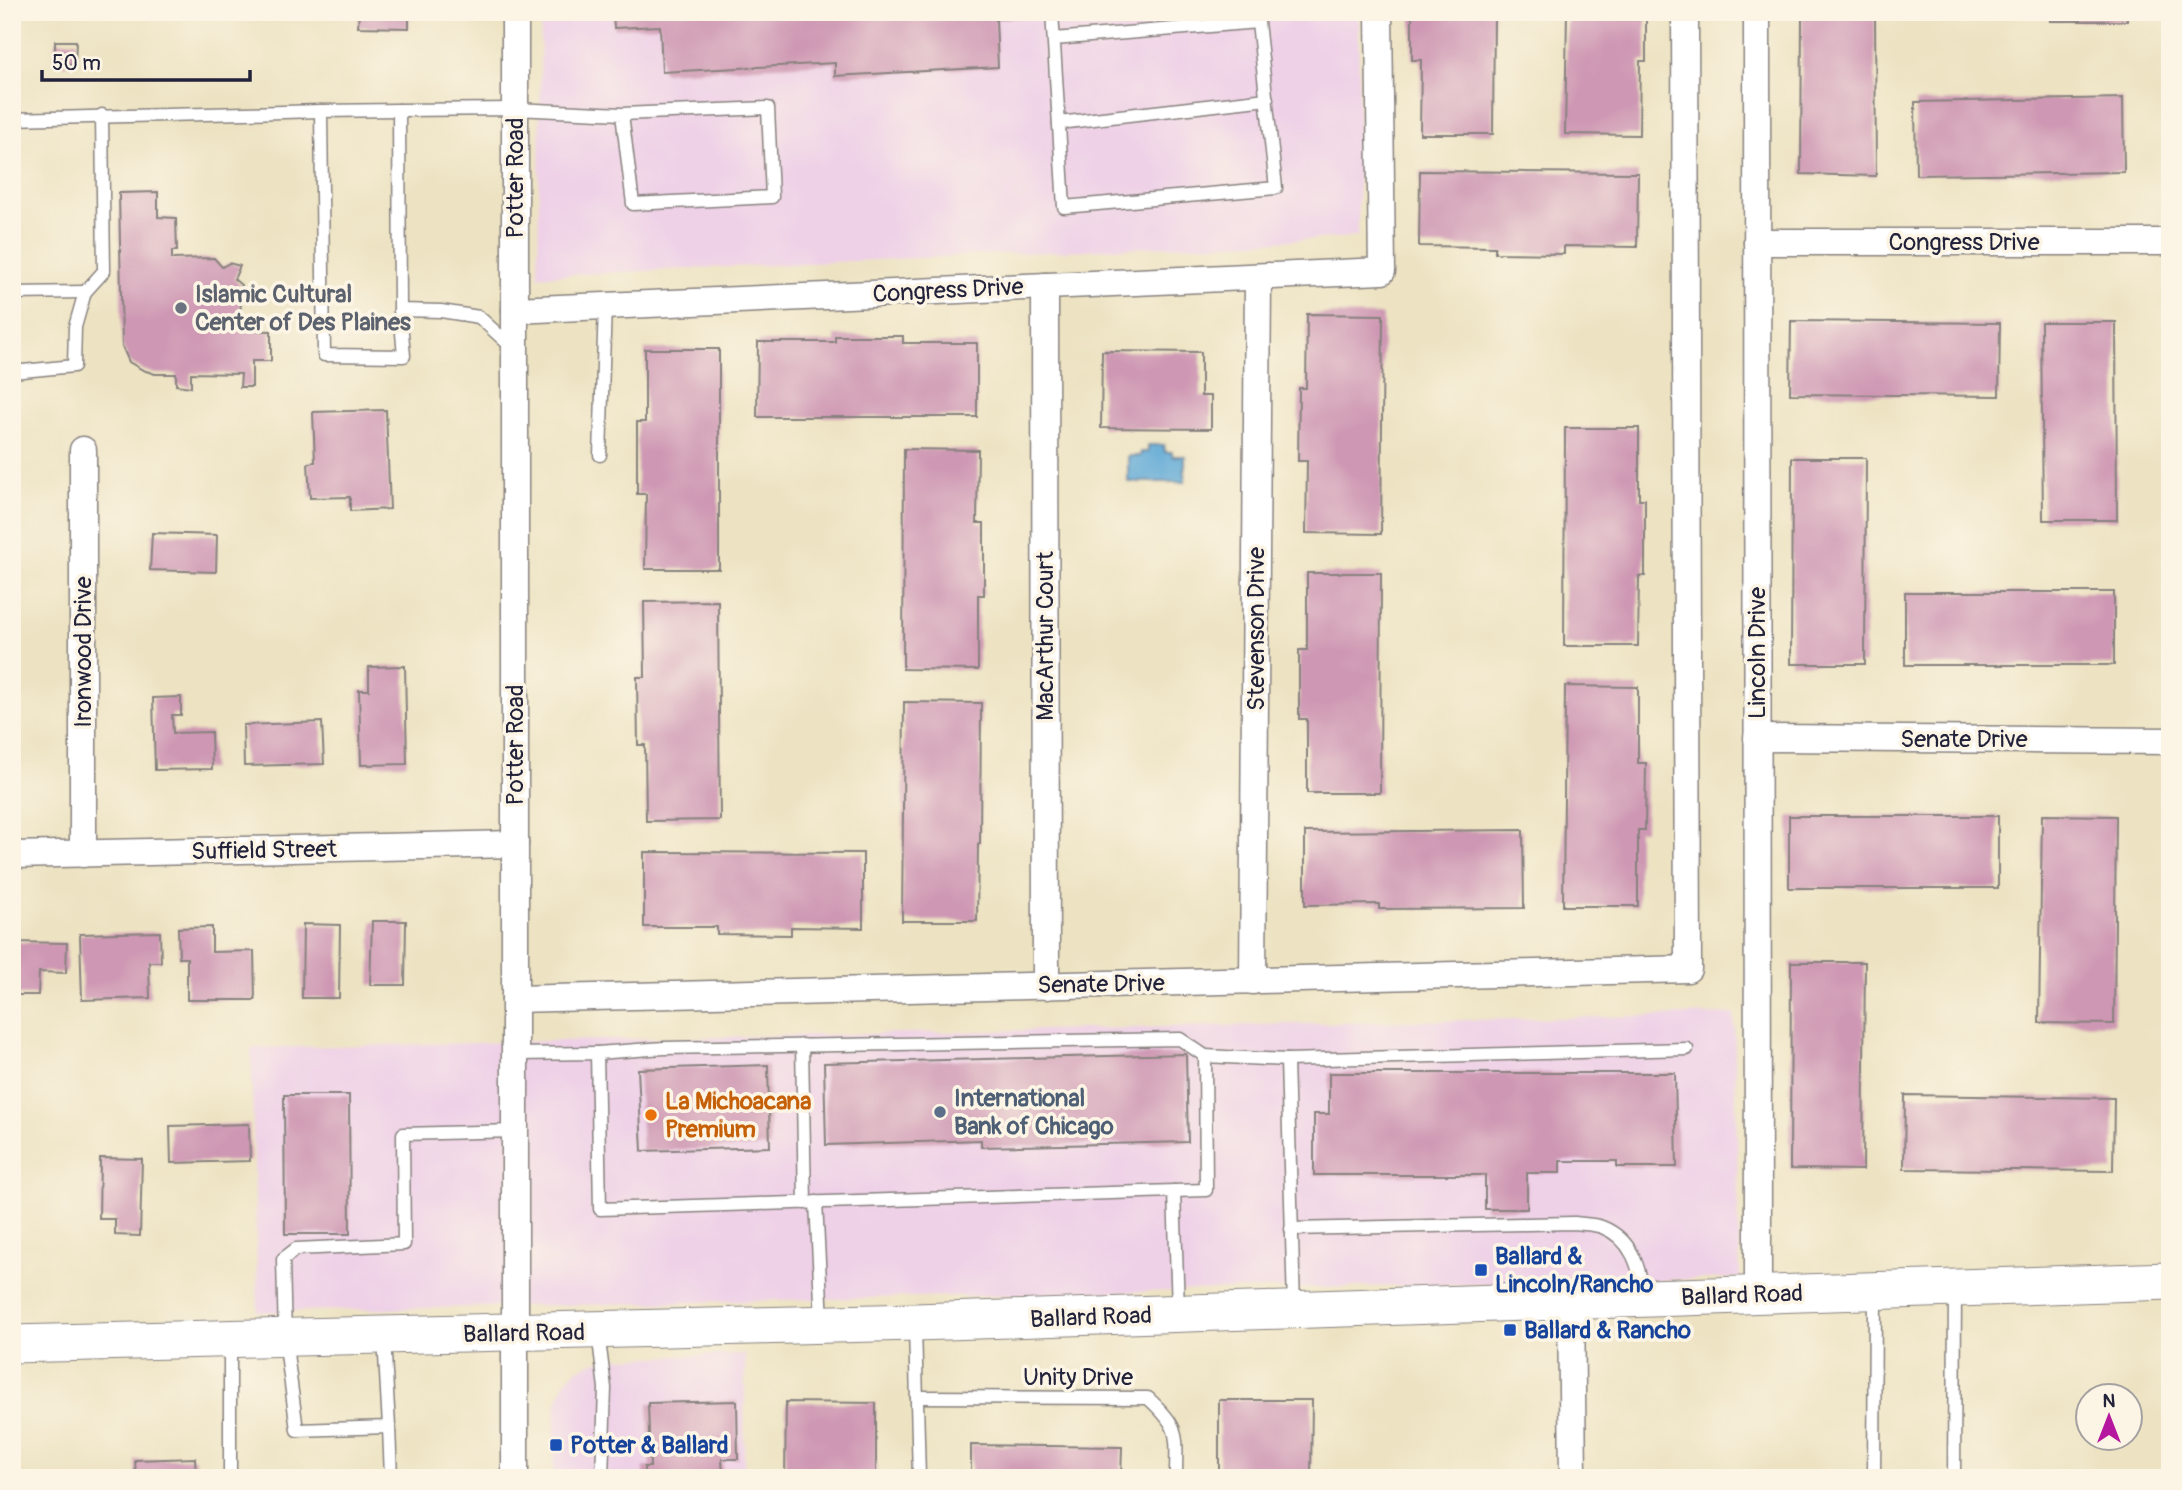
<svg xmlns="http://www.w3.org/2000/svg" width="2182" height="1490" font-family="Pangolin,sans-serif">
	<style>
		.built { fill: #eed0e7 }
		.water { fill: #5ea9d6; stroke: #406688; stroke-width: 2 }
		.building { fill: #ce97b3 }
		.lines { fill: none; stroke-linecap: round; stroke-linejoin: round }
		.lane-casing { stroke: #88827f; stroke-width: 15 }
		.street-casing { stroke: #88827f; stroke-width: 29 }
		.secondary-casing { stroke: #88827f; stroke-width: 39 }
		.lane { stroke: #fff; stroke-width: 12 }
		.street { stroke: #fff; stroke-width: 26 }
		.secondary { stroke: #fff; stroke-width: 37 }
		.worship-dot { fill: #6b7280; stroke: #fcf5e5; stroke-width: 2.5 }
		.service-dot { fill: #5c6f8a; stroke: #fcf5e5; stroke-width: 2.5 }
		.food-dot { fill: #e8710a; stroke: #fcf5e5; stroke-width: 2.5 }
		.transit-dot { fill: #1a4fb4; stroke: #fcf5e5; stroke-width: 2.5 }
		.labels { text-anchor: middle; stroke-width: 7; stroke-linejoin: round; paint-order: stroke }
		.street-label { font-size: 24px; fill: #22223b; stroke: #fcf5e5 }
		.worship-label { font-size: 24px; font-weight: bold; fill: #5b616d; stroke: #fcf5e5; text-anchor: start }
		.service-label { font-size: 24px; font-weight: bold; fill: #4e5e75; stroke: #fcf5e5; text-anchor: start }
		.food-label { font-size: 24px; font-weight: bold; fill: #c56008; stroke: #fcf5e5; text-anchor: start }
		.transit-label { font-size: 24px; font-weight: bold; fill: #164399; stroke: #fcf5e5; text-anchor: start }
	</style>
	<rect width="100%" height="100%" fill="#fcf5e5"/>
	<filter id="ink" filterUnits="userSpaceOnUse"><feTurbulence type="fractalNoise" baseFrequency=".0143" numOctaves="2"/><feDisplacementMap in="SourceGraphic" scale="14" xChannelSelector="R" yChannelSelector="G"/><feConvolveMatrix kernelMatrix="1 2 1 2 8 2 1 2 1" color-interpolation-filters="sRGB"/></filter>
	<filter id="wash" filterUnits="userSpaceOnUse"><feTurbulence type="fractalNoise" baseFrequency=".00686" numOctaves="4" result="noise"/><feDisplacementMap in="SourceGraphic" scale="28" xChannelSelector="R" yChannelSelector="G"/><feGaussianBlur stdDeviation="1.57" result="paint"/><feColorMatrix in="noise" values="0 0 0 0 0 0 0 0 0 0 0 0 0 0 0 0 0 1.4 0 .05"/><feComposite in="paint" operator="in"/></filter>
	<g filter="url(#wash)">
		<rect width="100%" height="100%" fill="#ede3c3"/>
		<g class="built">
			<path d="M 541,12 L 1359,12 L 1358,237 L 538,276 Z"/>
			<path d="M 1734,1014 L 1740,1278 L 258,1312 L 251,1048 Z"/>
			<path d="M 745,1354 L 744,1478 L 553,1478 L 556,1407 L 565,1381 L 578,1369 L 596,1361 L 619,1358 Z"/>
		</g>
		<path class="water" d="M 1148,445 L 1164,445 L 1165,452 L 1172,452 L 1172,456 L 1185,456 L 1185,482 L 1128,482 L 1128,456 L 1140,456 L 1141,452 L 1148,452 Z"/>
		<g id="blocks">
			<g class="building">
				<path d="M 359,12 L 409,12 L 409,28 L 358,27 Z"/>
				<path d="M 613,12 L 1023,12 L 1024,17 L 996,19 L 998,67 L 835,76 L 835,63 L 662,72 L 660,26 L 614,28 Z"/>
				<path d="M 1412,12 L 1494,12 L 1493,134 L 1420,134 L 1421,60 L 1412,60 Z"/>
				<path d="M 1567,12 L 1646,12 L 1646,61 L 1640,61 L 1639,135 L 1565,134 Z"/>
				<path d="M 1802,12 L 1875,12 L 1876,176 L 1801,174 Z"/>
				<rect x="2050" y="12" width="77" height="9"/>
				<path d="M 55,41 L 76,41 L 75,65 L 55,64 Z"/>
				<path d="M 2123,98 L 2124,172 L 1916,175 L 1915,102 Z"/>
				<path d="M 1420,171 L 1638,173 L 1637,247 L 1564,246 L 1564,254 L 1495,253 L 1495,247 L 1419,246 Z"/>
				<path d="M 158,192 L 158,217 L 176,218 L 177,251 L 172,251 L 172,259 L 214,258 L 222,267 L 229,263 L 240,266 L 234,279 L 242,286 L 239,330 L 271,331 L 271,361 L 252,361 L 252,387 L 240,387 L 241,374 L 191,373 L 191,387 L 176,385 L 176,374 L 155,374 L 143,370 L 129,362 L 122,346 L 119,193 Z"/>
				<path d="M 1307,314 L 1383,315 L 1381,534 L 1306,533 L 1307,461 L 1298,461 L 1299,388 L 1306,388 Z"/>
				<path d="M 1791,321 L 2000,323 L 1999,396 L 1790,394 Z"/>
				<path d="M 2041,322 L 2116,322 L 2117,520 L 2043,520 Z"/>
				<path d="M 835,336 L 903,336 L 903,343 L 977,343 L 977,417 L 757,417 L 758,342 L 835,342 Z"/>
				<path d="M 645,349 L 719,349 L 719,569 L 645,569 L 646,494 L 637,494 L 637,422 L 645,422 Z"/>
				<path d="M 1102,351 L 1201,352 L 1201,396 L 1211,396 L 1211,429 L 1101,428 Z"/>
				<path d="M 386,410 L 390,509 L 350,511 L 350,497 L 310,498 L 308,463 L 315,462 L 313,412 Z"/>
				<path d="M 1565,428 L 1639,428 L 1639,499 L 1645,499 L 1645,576 L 1639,576 L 1638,646 L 1564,646 Z"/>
				<path d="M 904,449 L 978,450 L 977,523 L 984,523 L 984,595 L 978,595 L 978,670 L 903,669 Z"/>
				<path d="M 1792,458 L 1866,458 L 1865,664 L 1791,664 Z"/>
				<path d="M 152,533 L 217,535 L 216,572 L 150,570 Z"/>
				<path d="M 1307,573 L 1381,573 L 1380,793 L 1307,793 L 1307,719 L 1299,719 L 1299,650 L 1307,650 Z"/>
				<rect x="1905" y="592" width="209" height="73"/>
				<path d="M 718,601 L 720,820 L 646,821 L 645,745 L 638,745 L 637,677 L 645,677 L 644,602 Z"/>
				<path d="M 405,666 L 407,764 L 361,765 L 359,690 L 369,690 L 369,667 Z"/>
				<path d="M 1565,686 L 1638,687 L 1638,763 L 1646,763 L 1645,830 L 1638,830 L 1638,906 L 1563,906 Z"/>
				<path d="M 181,697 L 181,715 L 172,715 L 173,733 L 211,732 L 212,769 L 155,770 L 153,698 Z"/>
				<path d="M 904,702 L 981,703 L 980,844 L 978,844 L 977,921 L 902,921 Z"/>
				<path d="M 322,722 L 324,764 L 244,766 L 243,725 Z"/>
				<path d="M 2042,815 L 2116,816 L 2114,1024 L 2039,1023 Z"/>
				<rect x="1789" y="816" width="209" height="72"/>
				<path d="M 1523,830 L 1524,908 L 1379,909 L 1379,904 L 1305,905 L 1305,832 Z"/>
				<path d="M 644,852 L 863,853 L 863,928 L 791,927 L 791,935 L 717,934 L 717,927 L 644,927 Z"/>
				<path d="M 372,921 L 406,921 L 405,985 L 370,985 Z"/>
				<path d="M 303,924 L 340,925 L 339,998 L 302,998 Z"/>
				<path d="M 212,927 L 212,952 L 254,951 L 255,1000 L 187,1000 L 187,958 L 179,958 L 178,928 Z"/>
				<path d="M 160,932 L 161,962 L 149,962 L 150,998 L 82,1000 L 80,934 Z"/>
				<path d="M 12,942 L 67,943 L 66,973 L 39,972 L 38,995 L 12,995 Z"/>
				<path d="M 1791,962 L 1865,962 L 1863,1170 L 1790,1169 Z"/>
				<path d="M 1186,1054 L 1188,1142 L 981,1147 L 981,1140 L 826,1145 L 824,1063 Z"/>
				<path d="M 768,1065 L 770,1147 L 642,1151 L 638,1069 Z"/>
				<path d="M 1329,1073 L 1675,1073 L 1677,1167 L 1617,1167 L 1617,1161 L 1560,1161 L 1560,1173 L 1527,1173 L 1527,1209 L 1485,1209 L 1485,1175 L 1314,1175 L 1314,1114 L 1329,1114 Z"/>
				<path d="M 284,1095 L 349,1095 L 350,1234 L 285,1234 Z"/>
				<path d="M 1905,1095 L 2114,1098 L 2113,1171 L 1904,1169 Z"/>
				<path d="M 249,1124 L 250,1161 L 171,1163 L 170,1126 Z"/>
				<path d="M 100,1158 L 142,1159 L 140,1236 L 115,1235 L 115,1219 L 99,1219 Z"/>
				<path d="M 1219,1400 L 1312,1400 L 1311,1478 L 1219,1478 Z"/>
				<path d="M 737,1401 L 738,1459 L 722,1459 L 723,1478 L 644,1478 L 644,1467 L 650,1467 L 648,1403 Z"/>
				<path d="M 786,1402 L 876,1403 L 876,1478 L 785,1478 Z"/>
				<path d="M 971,1445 L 1122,1447 L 1121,1478 L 971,1478 Z"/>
				<path d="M 195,1458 L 196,1478 L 136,1478 L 135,1460 Z"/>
			</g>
		</g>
	</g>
	<g filter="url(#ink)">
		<use href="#blocks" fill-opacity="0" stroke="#88827f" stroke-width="2"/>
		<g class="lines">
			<defs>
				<g id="lane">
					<path d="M 1052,12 L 1064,207 L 1276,188 L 1258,22 L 1054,39"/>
					<path d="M 399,110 L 321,111 L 324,355 L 404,356 L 400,310"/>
					<path d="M 12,119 L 321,111"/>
					<path d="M 1059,123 L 1267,99"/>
					<path d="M 12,293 L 85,292"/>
					<path d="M 514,349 L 479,317 L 441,311 L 400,310 L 399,110 L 515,109 L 622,114 L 768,108 L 772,197 L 633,204 L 622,114"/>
					<path d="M 12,372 L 74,366 L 75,327 L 85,292 L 104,271 L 102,115"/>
					<path d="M 600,455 L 605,305"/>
					<path d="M 802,1045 L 805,1203"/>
					<path d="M 597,1053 L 664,1048 L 1180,1039 L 1205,1056"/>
					<path d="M 514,1054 L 597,1053 L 600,1209 L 1206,1190 L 1205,1056 L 1287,1060 L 1294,1307"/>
					<path d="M 1287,1060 L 1687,1049"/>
					<path d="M 1174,1191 L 1178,1309"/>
					<path d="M 816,1202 L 822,1321"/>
					<path d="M 1291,1229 L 1574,1223 C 1583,1224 1594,1224 1602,1227 C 1632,1239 1639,1266 1644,1295"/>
					<path d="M 915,1326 L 919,1478"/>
					<path d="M 598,1332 L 605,1388 L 602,1478"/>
					<path d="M 384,1337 L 389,1427"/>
					<path d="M 230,1340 L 230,1478"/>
					<path d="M 917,1397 L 1148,1398 C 1182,1429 1176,1434 1176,1478"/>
					<path d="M 391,1478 L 389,1427 L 297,1430 L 285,1338 L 283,1259 L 296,1249 L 404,1244 L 403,1134 L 515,1131"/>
					<path d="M 1874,1478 L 1875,1294"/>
					<path d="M 1954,1478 L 1955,1291"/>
				</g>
				<g id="street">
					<path d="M 515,12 L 515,1478"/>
					<path d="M 1757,12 L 1758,1294"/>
					<path d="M 1757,242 L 2170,242"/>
					<path d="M 1045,286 L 1046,986"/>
					<path d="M 515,310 L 1382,271 L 1379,12"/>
					<path d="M 83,450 L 83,854"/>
					<path d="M 1757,738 L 2170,741"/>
					<path d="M 12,855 L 515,844"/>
					<path d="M 1253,981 L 1258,277"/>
					<path d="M 515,999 L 1688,969 L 1685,12"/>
					<path d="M 1571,1302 L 1573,1478"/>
				</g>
				<path id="secondary" d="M 12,1344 L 915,1322 L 2170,1281"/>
			</defs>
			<use href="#lane" class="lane-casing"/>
			<use href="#street" class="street-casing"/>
			<use href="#secondary" class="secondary-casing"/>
			<use href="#lane" class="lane"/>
			<use href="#street" class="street"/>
			<use href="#secondary" class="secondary"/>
		</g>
	</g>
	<circle class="worship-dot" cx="181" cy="308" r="7"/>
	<circle class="service-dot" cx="940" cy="1112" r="7"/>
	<circle class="food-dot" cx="651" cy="1115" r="7"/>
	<g class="transit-dot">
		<rect x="1474" y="1263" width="14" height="14" rx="3.5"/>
		<rect x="1503" y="1323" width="14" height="14" rx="3.5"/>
		<rect x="549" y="1438" width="14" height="14" rx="3.5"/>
	</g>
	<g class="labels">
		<g class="street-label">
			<text transform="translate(515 178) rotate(-90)" y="8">Potter Road</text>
			<text x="1964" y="250">Congress Drive</text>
			<text transform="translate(948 290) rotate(-3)" y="8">Congress Drive</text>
			<text transform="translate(1256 629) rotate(-90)" y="8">Stevenson Drive</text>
			<text transform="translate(1045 636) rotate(-90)" y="8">MacArthur Court</text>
			<text transform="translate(83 652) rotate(-90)" y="8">Ironwood Drive</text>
			<text transform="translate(1757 653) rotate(-90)" y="8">Lincoln Drive</text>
			<text x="1964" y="747">Senate Drive</text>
			<text transform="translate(515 745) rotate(-90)" y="8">Potter Road</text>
			<text transform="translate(264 850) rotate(-1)" y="8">Suffield Street</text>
			<text transform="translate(1101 984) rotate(-1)" y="8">Senate Drive</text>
			<text transform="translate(1742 1295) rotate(-2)" y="8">Ballard Road</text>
			<text transform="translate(1091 1317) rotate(-2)" y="8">Ballard Road</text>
			<text transform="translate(524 1333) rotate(-1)" y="8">Ballard Road</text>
			<text x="1078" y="1385">Unity Drive</text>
		</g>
		<g class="worship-label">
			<text x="195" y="302">Islamic Cultural<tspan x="195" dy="28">Center of Des Plaines</tspan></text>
		</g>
		<g class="service-label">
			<text x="954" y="1106">International<tspan x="954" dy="28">Bank of Chicago</tspan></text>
		</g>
		<g class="food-label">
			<text x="665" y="1109">La Michoacana<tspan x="665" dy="28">Premium</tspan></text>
		</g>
		<g class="transit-label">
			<text x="1495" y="1264">Ballard &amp;<tspan x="1495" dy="28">Lincoln/Rancho</tspan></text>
			<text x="1524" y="1338">Ballard &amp; Rancho</text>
			<text x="570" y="1453">Potter &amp; Ballard</text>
		</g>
	</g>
	<rect width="2182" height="1490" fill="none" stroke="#fcf5e5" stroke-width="42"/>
	<g transform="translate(2109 1417)"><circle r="33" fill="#fcf5e5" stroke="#a5a1a1" stroke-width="2"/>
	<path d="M0-5L12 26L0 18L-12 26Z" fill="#b5179e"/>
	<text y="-10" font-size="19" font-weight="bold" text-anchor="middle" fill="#22223b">N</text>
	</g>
	<path d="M42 70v10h208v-10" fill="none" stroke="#22223b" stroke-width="3.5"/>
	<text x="52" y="70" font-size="21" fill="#22223b" stroke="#fcf5e5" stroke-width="5" paint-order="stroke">50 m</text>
</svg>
